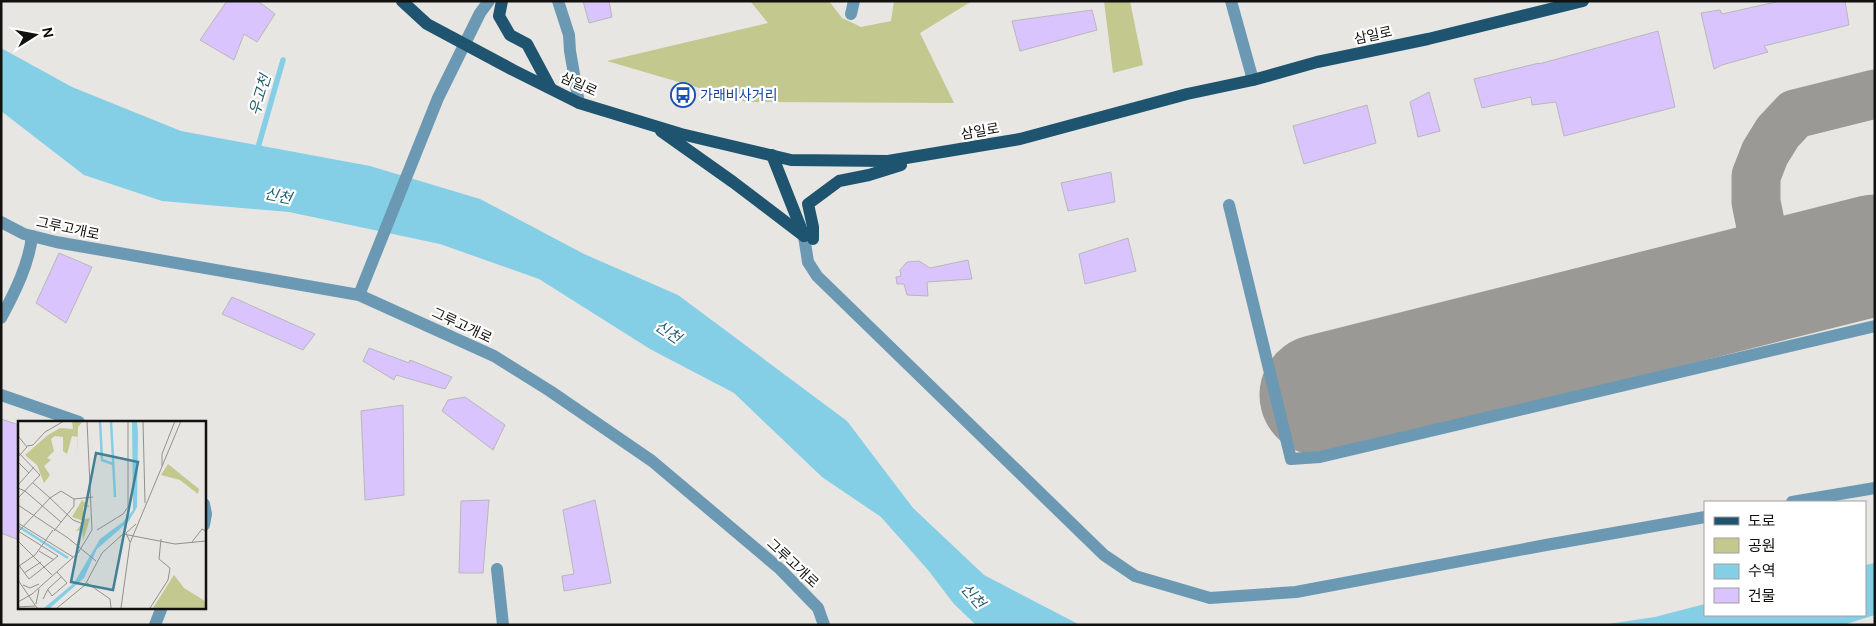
<svg xmlns="http://www.w3.org/2000/svg" width="1876" height="626" font-family="'DM Sans','Noto Sans KR',sans-serif">
	<style>
		.green { fill: #c2c88e }
		.water { fill: #84cee6 }
		.lines { fill: none; stroke-linecap: round; stroke-linejoin: round }
		.stream { stroke: #84cee6; stroke-width: 5.5 }
		.taxiway { stroke: #9a9996; stroke-width: 49 }
		.runway { stroke: #9a9996; stroke-width: 121 }
		.building { fill: #dac4fd; stroke: #b8b7bb }
		.minor { stroke: #6b99b3; stroke-width: 12 }
		.major { stroke: #1e546f; stroke-width: 12 }
		.labels { text-anchor: middle; stroke-width: 4.5; stroke-linejoin: round; paint-order: stroke }
		.street-label { font-size: 14px; fill: #11110f; stroke: #fff }
		.transit-label { font-size: 14px; fill: #164399; stroke: #fff; text-anchor: start }
		.water-label { font-size: 15px; font-style: italic; fill: #225d6e; stroke: #fff }
		.inset-river { fill: none; stroke: #84cee6; stroke-width: 2.5 }
		.inset-road { fill: none; stroke: #91918e; stroke-width: 1 }
		.view { fill: #438096; fill-opacity: 0.15; stroke: #438096; stroke-width: 2.5 }
		.inset-edge { fill: none; stroke: #11110f; stroke-width: 2.5 }
	</style>
	<rect width="100%" height="100%" fill="#e7e6e2"/>
	<g class="green">
		<path d="M 750,1 L 829,1 L 842,18 L 861,27 L 891,21 L 894,1 L 972,1 L 920,33 L 954,103 L 747,102 L 607,61 L 768,23 Z"/>
		<path d="M 1104,1 L 1130,1 L 1143,65 L 1113,73 Z"/>
	</g>
	<g class="water">
		<path d="M 1,48 L 72,87 L 181,131 L 370,166 L 480,199 L 584,254 L 678,295 L 847,421 L 913,508 L 984,575 L 1080,625 L 976,625 L 954,604 L 928,570 L 881,517 L 822,477 L 734,393 L 650,349 L 539,279 L 440,244 L 289,212 L 162,201 L 84,175 L 1,111 Z"/>
		<path d="M 1875,563 L 1875,615 L 1843,625 L 1601,625 L 1655,617 L 1705,604 L 1705,615 L 1865,615 L 1865,565 Z"/>
	</g>
	<g class="lines">
		<path class="stream" d="M 257,151 L 283,60"/>
		<path class="taxiway" d="M 1772,281 L 1756,202 L 1756,176 L 1765,153 L 1778,132 L 1795,114 L 1875,94"/>
		<path class="runway" d="M 1320,395 L 1875,255"/>
	</g>
	<g class="building">
		<path d="M 227,1 L 258,1 L 275,14 L 257,42 L 244,34 L 234,60 L 200,40 Z"/>
		<path d="M 583,1 L 609,1 L 612,17 L 589,23 Z"/>
		<path d="M 1780,1 L 1845,1 L 1849,25 L 1764,46 L 1768,52 L 1722,65 L 1714,69 L 1701,13 L 1720,10 L 1722,14 Z"/>
		<path d="M 1092,10 L 1097,30 L 1020,51 L 1012,21 Z"/>
		<path d="M 1658,31 L 1675,107 L 1564,136 L 1556,102 L 1532,105 L 1531,97 L 1482,108 L 1474,79 L 1539,63 L 1539,64 Z"/>
		<path d="M 1429,92 L 1440,131 L 1418,137 L 1410,102 Z"/>
		<path d="M 1367,105 L 1376,143 L 1304,164 L 1293,126 Z"/>
		<path d="M 1111,172 L 1115,202 L 1068,211 L 1061,183 Z"/>
		<path d="M 1128,238 L 1136,271 L 1085,284 L 1079,254 Z"/>
		<path d="M 59,253 L 92,267 L 66,323 L 36,303 Z"/>
		<path d="M 968,260 L 972,279 L 927,282 L 928,296 L 907,295 L 904,284 L 897,284 L 896,277 L 901,276 L 900,270 L 907,262 L 919,261 L 930,268 Z"/>
		<path d="M 232,297 L 315,334 L 303,350 L 222,314 Z"/>
		<path d="M 369,348 L 409,363 L 410,360 L 452,377 L 445,389 L 396,375 L 394,380 L 363,361 Z"/>
		<path d="M 465,397 L 505,425 L 493,450 L 442,411 L 448,400 Z"/>
		<path d="M 403,405 L 404,495 L 365,500 L 361,411 Z"/>
		<path d="M 1,419 L 19,425 L 19,540 L 1,533 Z"/>
		<path d="M 489,500 L 483,573 L 459,573 L 461,501 Z"/>
		<path d="M 595,500 L 611,583 L 564,591 L 562,576 L 574,574 L 563,510 Z"/>
	</g>
	<g class="lines">
		<g class="minor">
			<path d="M 558,1 L 569,35 L 570,51 L 579,103"/>
			<path d="M 1231,1 L 1253,80"/>
			<path d="M 851,14 L 854,1"/>
			<path d="M 1229,205 L 1291,459 L 1320,457 L 1875,326"/>
			<path d="M 1,222 L 24,234 L 56,242 L 359,295 L 494,356 L 550,391 L 652,461 L 780,569 L 818,608 L 824,625"/>
			<path d="M 804,236 L 808,262 L 817,276 L 1104,555 L 1135,576 L 1210,598 L 1296,592 L 1546,545 L 1705,517"/>
			<path d="M 359,295 L 438,98 L 480,13 L 489,1"/>
			<path d="M 1,318 C 15,292 29,264 32,236"/>
			<path d="M 1,395 L 79,422"/>
			<path d="M 1792,502 L 1875,488"/>
			<path d="M 204,504 L 206,514 L 204,525"/>
			<path d="M 497,569 L 503,625"/>
			<path d="M 155,625 L 162,607"/>
		</g>
		<g class="major">
			<path d="M 402,1 L 427,24 L 513,70 L 579,103 L 681,134 L 791,160 L 888,161 L 1020,139 L 1187,94 L 1253,80 L 1317,62 L 1428,39 L 1583,1"/>
			<path d="M 502,1 L 499,16 L 510,35 L 527,44 L 550,87"/>
			<path d="M 661,131 L 733,182 L 804,236"/>
			<path d="M 772,155 L 804,236"/>
			<path d="M 813,239 L 813,227 L 808,204 L 839,181 L 869,175 L 901,165"/>
		</g>
	</g>
	<defs>
		<symbol id="bus-ring" viewBox="-11 -11 22 22"><circle r="9.5" fill="#fff" stroke="#1a4fb4" stroke-width="1.5"/><path d="M-5-6H5V4H4V6H2V4H-2V6H-4V4H-5ZM-3.5-4V0h7V-4ZM-3.5 1.2v1.5H-2V1.2ZM2 1.2v1.5H3.5V1.2Z" fill="#1a4fb4"/></symbol>
	</defs>
	<g fill-rule="evenodd">
		<use href="#bus-ring" x="669" y="81" width="28" height="28"/>
	</g>
	<g class="labels">
		<g class="street-label">
			<text transform="translate(1373 35) rotate(-12)" y="5">삼일로</text>
			<text transform="translate(579 84) rotate(24)" y="5">삼일로</text>
			<text transform="translate(980 131) rotate(-10)" y="5">삼일로</text>
			<text transform="translate(68 228) rotate(12)" y="5">그루고개로</text>
			<text transform="translate(462 325) rotate(25)" y="5">그루고개로</text>
			<text transform="translate(793 563) rotate(43)" y="5">그루고개로</text>
		</g>
		<g class="transit-label">
			<text x="700" y="100">가래비사거리</text>
		</g>
		<g class="water-label">
			<text transform="translate(260 95) rotate(-73)" y="5">우고천</text>
			<text transform="translate(278 196) rotate(12)" y="5">신천</text>
			<text transform="translate(668 332) rotate(34)" y="5">신천</text>
			<text transform="translate(973 596) rotate(48)" y="5">신천</text>
		</g>
	</g>
	<g transform="translate(18 421)">
		<rect width="188" height="188" fill="#e7e6e2"/>
		<path d="M 54,0 L 65,0 L 60,6 L 59,37 L 60,16 L 54,15 L 49,33 L 45,30 L 45,16 L 37,15 L 33,18 L 36,30 L 29,37 L 33,39 L 26,45 L 32,54 L 26,62 L 19,44 L 7,34 L 30,14 L 42,7 L 55,8 ZM 150,43 L 181,68 L 180,73 L 162,59 L 143,54 ZM 64,79 L 72,86 L 65,86 L 67,98 L 72,97 L 65,120 L 64,109 L 58,110 L 66,100 L 54,96 ZM 156,154 L 166,167 L 187,180 L 187,187 L 135,187 Z" fill="#c2c88e"/>
		<path d="M 114,0 L 119,0 L 120,13 L 119,86 L 111,100 L 79,128 L 66,157 L 32,187 L 26,187 L 56,162 L 82,118 L 105,101 L 115,89 Z" fill="#84cee6"/>
		<path class="inset-river" d="M 82,0 L 84,39 L 95,43M 93,0 L 97,76M 0,105 L 50,137"/>
		<path class="inset-road" d="M 125,0 L 127,82M 0,15 L 9,26 L 0,36M 9,25 L 15,24 L 27,11 L 46,0M 0,31 L 22,54 L 0,77M 0,41 L 11,52M 144,45 L 144,33 L 157,0M 0,64 L 16,46M 0,67 L 7,70 L 43,101M 0,84 L 50,117 L 78,140M 0,102 L 55,136M 65,103 L 55,99 L 32,77 L 43,70 L 56,78 L 75,76M 79,109 L 105,93 L 110,86 L 110,0M 0,110 L 40,135 L 11,158 L 0,143M 36,110 L 56,85 L 56,78M 0,111 L 32,77 L 15,62M 0,120 L 34,154M 112,121 L 108,112 L 118,103M 174,121 L 184,108 L 188,110M 21,130 L 36,139M 1,145 L 17,134 L 35,109M 6,152 L 23,141M 0,159 L 19,187M 69,162 L 92,178 L 93,187M 5,164 L 12,167 L 21,163M 30,169 L 34,175 L 49,162 L 39,151M 25,178 L 30,168 L 43,156M 0,181 L 14,173 L 60,132 L 74,109 L 69,0M 18,183 L 21,168M 0,186 L 17,185M 39,187 L 67,164 L 84,132 L 105,113 L 157,123 L 188,120M 103,187 L 112,122 L 163,0M 132,187 L 150,159 L 152,147 L 141,138 L 143,118"/>
		<path class="view" d="M 78,32 L 120,41 L 95,169 L 53,161 Z"/>
		<rect width="188" height="188" class="inset-edge"/>
	</g>
	<rect width="1876" height="626" fill="none" stroke="#11110f" stroke-width="5"/>
	<rect x="1704" y="501" width="162" height="115" fill="#ffffff" stroke="#a0a09f"/>
	<rect x="1714" y="517" width="25" height="8" fill="#1e546f" stroke="#a0a09f"/>
	<text x="1748" y="526" font-size="15" fill="#11110f">도로</text>
	<rect x="1714" y="538" width="25" height="15" fill="#c2c88e" stroke="#a0a09f"/>
	<text x="1748" y="551" font-size="15" fill="#11110f">공원</text>
	<rect x="1714" y="564" width="25" height="15" fill="#84cee6" stroke="#a0a09f"/>
	<text x="1748" y="576" font-size="15" fill="#11110f">수역</text>
	<rect x="1714" y="588" width="25" height="15" fill="#dac4fd" stroke="#a0a09f"/>
	<text x="1748" y="601" font-size="15" fill="#11110f">건물</text>
	<g transform="translate(35 35) rotate(79)" stroke="#ffffff" stroke-width="4" paint-order="stroke">
	<path d="M0-4L9 19L0 12L-9 19Z" fill="#11110f"/>
	<text y="-8" font-size="14" font-weight="bold" text-anchor="middle" fill="#11110f">N</text>
	</g>
</svg>
